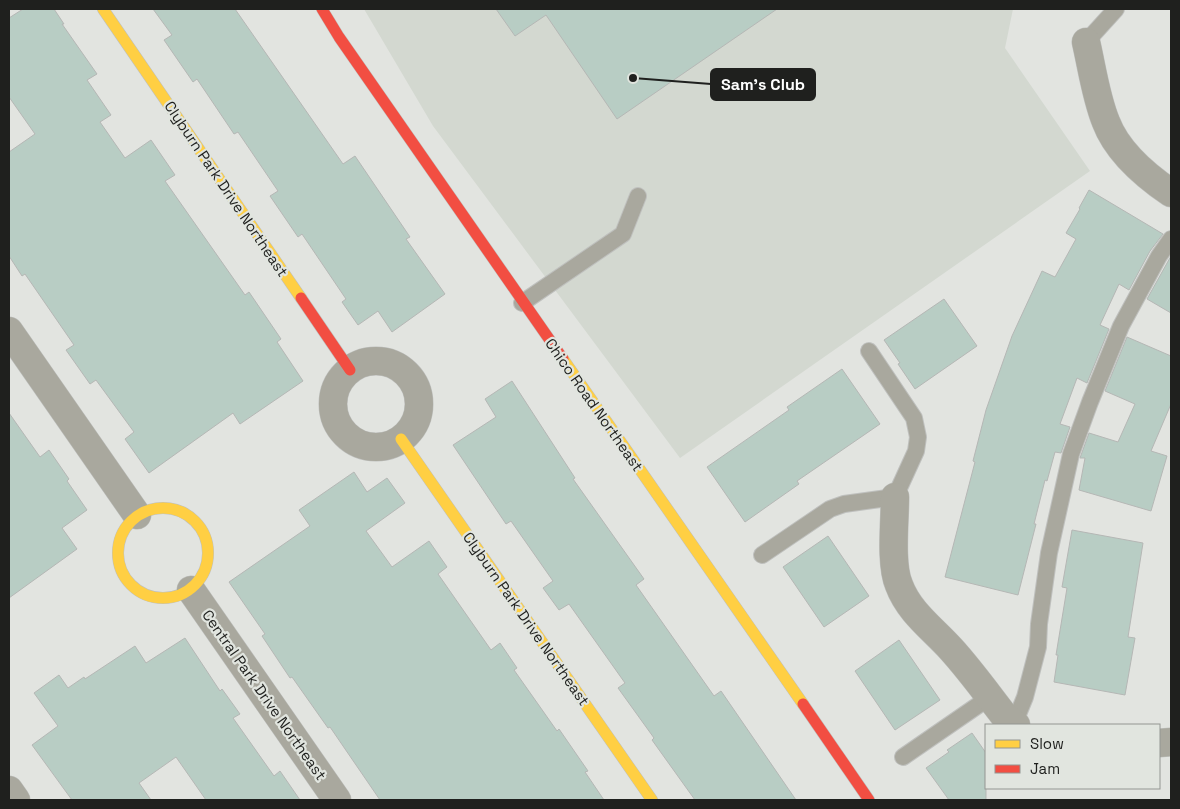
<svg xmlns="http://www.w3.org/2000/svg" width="1180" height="809" font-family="'Space Grotesk',sans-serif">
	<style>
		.built { fill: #d3d8d0 }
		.building { fill: #b8cdc4; stroke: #b5b7b5 }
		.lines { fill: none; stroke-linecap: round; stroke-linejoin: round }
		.lane-casing { stroke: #bfc0be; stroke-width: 18 }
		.street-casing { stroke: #bfc0be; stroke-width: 29 }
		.slow-casing { stroke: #bfc0be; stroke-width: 12 }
		.jam-casing { stroke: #bfc0be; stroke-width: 12 }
		.lane { stroke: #a9a89e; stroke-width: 16 }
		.street { stroke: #a9a89e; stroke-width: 28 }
		.slow { stroke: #ffcf43; stroke-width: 11 }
		.jam { stroke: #f24e42; stroke-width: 11 }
		.labels { text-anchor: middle; stroke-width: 4.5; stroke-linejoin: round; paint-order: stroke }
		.street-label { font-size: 15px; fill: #1f201e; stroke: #e1e5df }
		.leader { fill: none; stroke: #1f201e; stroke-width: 2 }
		.callout-dot { fill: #1f201e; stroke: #e1e5df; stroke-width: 2 }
		.callout { fill: #1f201e; stroke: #1f201e; stroke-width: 2 }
		.callout-label { font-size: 16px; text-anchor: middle; font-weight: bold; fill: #fff }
	</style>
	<rect width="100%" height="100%" fill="#e2e4e0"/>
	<path class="built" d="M 364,9 L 1013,9 L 1005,48 L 1090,171 L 680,458 L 433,126 Z"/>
	<g class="building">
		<path d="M 23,9 L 54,9 L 64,24 L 62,24 L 97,74 L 87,80 L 111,115 L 100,122 L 125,158 L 151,140 L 175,175 L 165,181 L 245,295 L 249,292 L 281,339 L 277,342 L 303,381 L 240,424 L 233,413 L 149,473 L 125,439 L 134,432 L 96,380 L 90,384 L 66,350 L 74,345 L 25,274 L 22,276 L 9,256 L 9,152 L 35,134 L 9,97 L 9,18 Z"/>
		<path d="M 153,9 L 235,9 L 343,164 L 355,156 L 410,237 L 406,239 L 445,294 L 392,332 L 378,311 L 358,325 L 342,302 L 346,299 L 302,234 L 298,237 L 270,196 L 278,191 L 238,132 L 234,134 L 197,79 L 193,82 L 164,40 L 172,35 Z"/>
		<path d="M 496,9 L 777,9 L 617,119 L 546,15 L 515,36 Z"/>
		<path d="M 1089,190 L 1163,234 L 1150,251 L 1129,290 L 1119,284 L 1100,325 L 1109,329 L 1087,383 L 1077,378 L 1060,424 L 1070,427 L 1061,453 L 1055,452 L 1047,481 L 1045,480 L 1034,524 L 1036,524 L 1018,595 L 945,577 L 975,462 L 973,461 L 986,410 L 1012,336 L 1042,271 L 1055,277 L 1076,239 L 1066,233 L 1080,209 L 1079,208 Z"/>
		<path d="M 1171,256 L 1171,313 L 1147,299 Z"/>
		<path d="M 944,299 L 977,346 L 915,389 L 898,364 L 900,363 L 884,340 Z"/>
		<path d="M 1127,337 L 1171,356 L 1171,404 L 1151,451 L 1167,456 L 1151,511 L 1079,490 L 1085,458 L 1080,458 L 1089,433 L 1118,442 L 1135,404 L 1105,391 Z"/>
		<path d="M 842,369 L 880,424 L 797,481 L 799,484 L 745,522 L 707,467 L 789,410 L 787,407 Z"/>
		<path d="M 512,381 L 575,478 L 573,479 L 644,579 L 636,585 L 714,696 L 721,691 L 796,800 L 695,800 L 652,740 L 654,738 L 618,688 L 625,683 L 569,604 L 559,610 L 543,588 L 553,581 L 511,521 L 506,524 L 453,445 L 496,417 L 485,399 Z"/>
		<path d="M 9,413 L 40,457 L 49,450 L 69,479 L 67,481 L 87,510 L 62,528 L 77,549 L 9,598 Z"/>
		<path d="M 354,472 L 367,492 L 387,478 L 405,503 L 366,531 L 392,567 L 429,541 L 447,567 L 438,574 L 491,650 L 500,643 L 517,668 L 514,670 L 557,731 L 559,729 L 588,771 L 585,772 L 604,800 L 380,800 L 330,727 L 328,728 L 292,677 L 290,678 L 262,636 L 265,634 L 229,582 L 310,526 L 299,510 Z"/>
		<path d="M 1072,530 L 1143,543 L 1128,637 L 1135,638 L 1125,695 L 1054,682 L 1058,655 L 1056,655 L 1067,588 L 1062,587 Z"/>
		<path d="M 828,536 L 869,596 L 824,627 L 783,567 Z"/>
		<path d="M 185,638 L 220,691 L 222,689 L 240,714 L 233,718 L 274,776 L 280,771 L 300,800 L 206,800 L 176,757 L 139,783 L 151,800 L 72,800 L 32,745 L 58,726 L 34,693 L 59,675 L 68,688 L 84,677 L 85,679 L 135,646 L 146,663 Z"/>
		<path d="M 899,640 L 940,700 L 895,730 L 855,671 Z"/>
		<path d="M 972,733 L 986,753 L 986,800 L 949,800 L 926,768 L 949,752 L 947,750 Z"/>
	</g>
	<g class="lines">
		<defs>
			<g id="lane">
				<path d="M 1086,42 L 1116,9"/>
				<path d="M 522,303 L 623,234 L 638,196"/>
				<path d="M 762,555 L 830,509 L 844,504 L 895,497 L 916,451 L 918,437 L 914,418 L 869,351"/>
				<path d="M 1014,724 L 1025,697 L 1038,647 L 1039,624 L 1049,553 L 1071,454 L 1090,402 L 1121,326 L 1159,256 L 1171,239"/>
				<path d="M 903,757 L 990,697"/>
			</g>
			<g id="street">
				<path d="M 1086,42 C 1092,68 1096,98 1106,122 C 1117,151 1146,176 1171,193"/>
				<path d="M 9,331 L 137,515"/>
				<circle cx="376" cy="404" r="43"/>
				<path d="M 895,497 C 895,521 890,564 899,585 C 909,612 932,628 951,649 C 971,671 988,695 1006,718 L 1016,725"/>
				<path d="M 191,590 L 337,800"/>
				<path d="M 1159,743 L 1171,742"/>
				<path d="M 9,790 L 16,800"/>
			</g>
			<g id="slow">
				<path d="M 103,9 L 301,298"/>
				<path d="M 563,359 L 803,704"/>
				<path d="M 401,439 L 652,800"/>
				<circle cx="163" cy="553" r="45"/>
			</g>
			<g id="jam">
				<path d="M 322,9 L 339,37 L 563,359"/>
				<path d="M 301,298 L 350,370"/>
				<path d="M 803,704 L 869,800"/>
			</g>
		</defs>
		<use href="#lane" class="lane-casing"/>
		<use href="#street" class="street-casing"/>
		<use href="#slow" class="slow-casing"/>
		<use href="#jam" class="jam-casing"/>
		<use href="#lane" class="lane"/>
		<use href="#street" class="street"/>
		<use href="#slow" class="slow"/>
		<use href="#jam" class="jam"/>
	</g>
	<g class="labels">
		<g class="street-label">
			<text transform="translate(226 189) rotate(56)" y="5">Clyburn Park Drive Northeast</text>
			<text transform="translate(594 405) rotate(55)" y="5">Chico Road Northeast</text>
			<text transform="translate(526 619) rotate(55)" y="5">Clyburn Park Drive Northeast</text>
			<text transform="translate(264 695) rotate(55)" y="5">Central Park Drive Northeast</text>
		</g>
	</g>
	<path class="leader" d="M633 78L711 84"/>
	<circle class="callout-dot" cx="633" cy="78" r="5"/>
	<rect class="callout" x="711" y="69" width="104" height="31" rx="5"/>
	<g class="callout-label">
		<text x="763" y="90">Sam's Club</text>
	</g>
	<rect width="1180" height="809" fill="none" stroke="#1f201e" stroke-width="20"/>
	<rect x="985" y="724" width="175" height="65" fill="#e1e5df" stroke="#939692"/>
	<rect x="995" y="740" width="25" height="8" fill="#ffcf43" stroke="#939692"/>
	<text x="1030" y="749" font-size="15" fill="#1f201e">Slow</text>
	<rect x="995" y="765" width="25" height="8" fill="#f24e42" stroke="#939692"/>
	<text x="1030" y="774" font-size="15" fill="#1f201e">Jam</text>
</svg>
